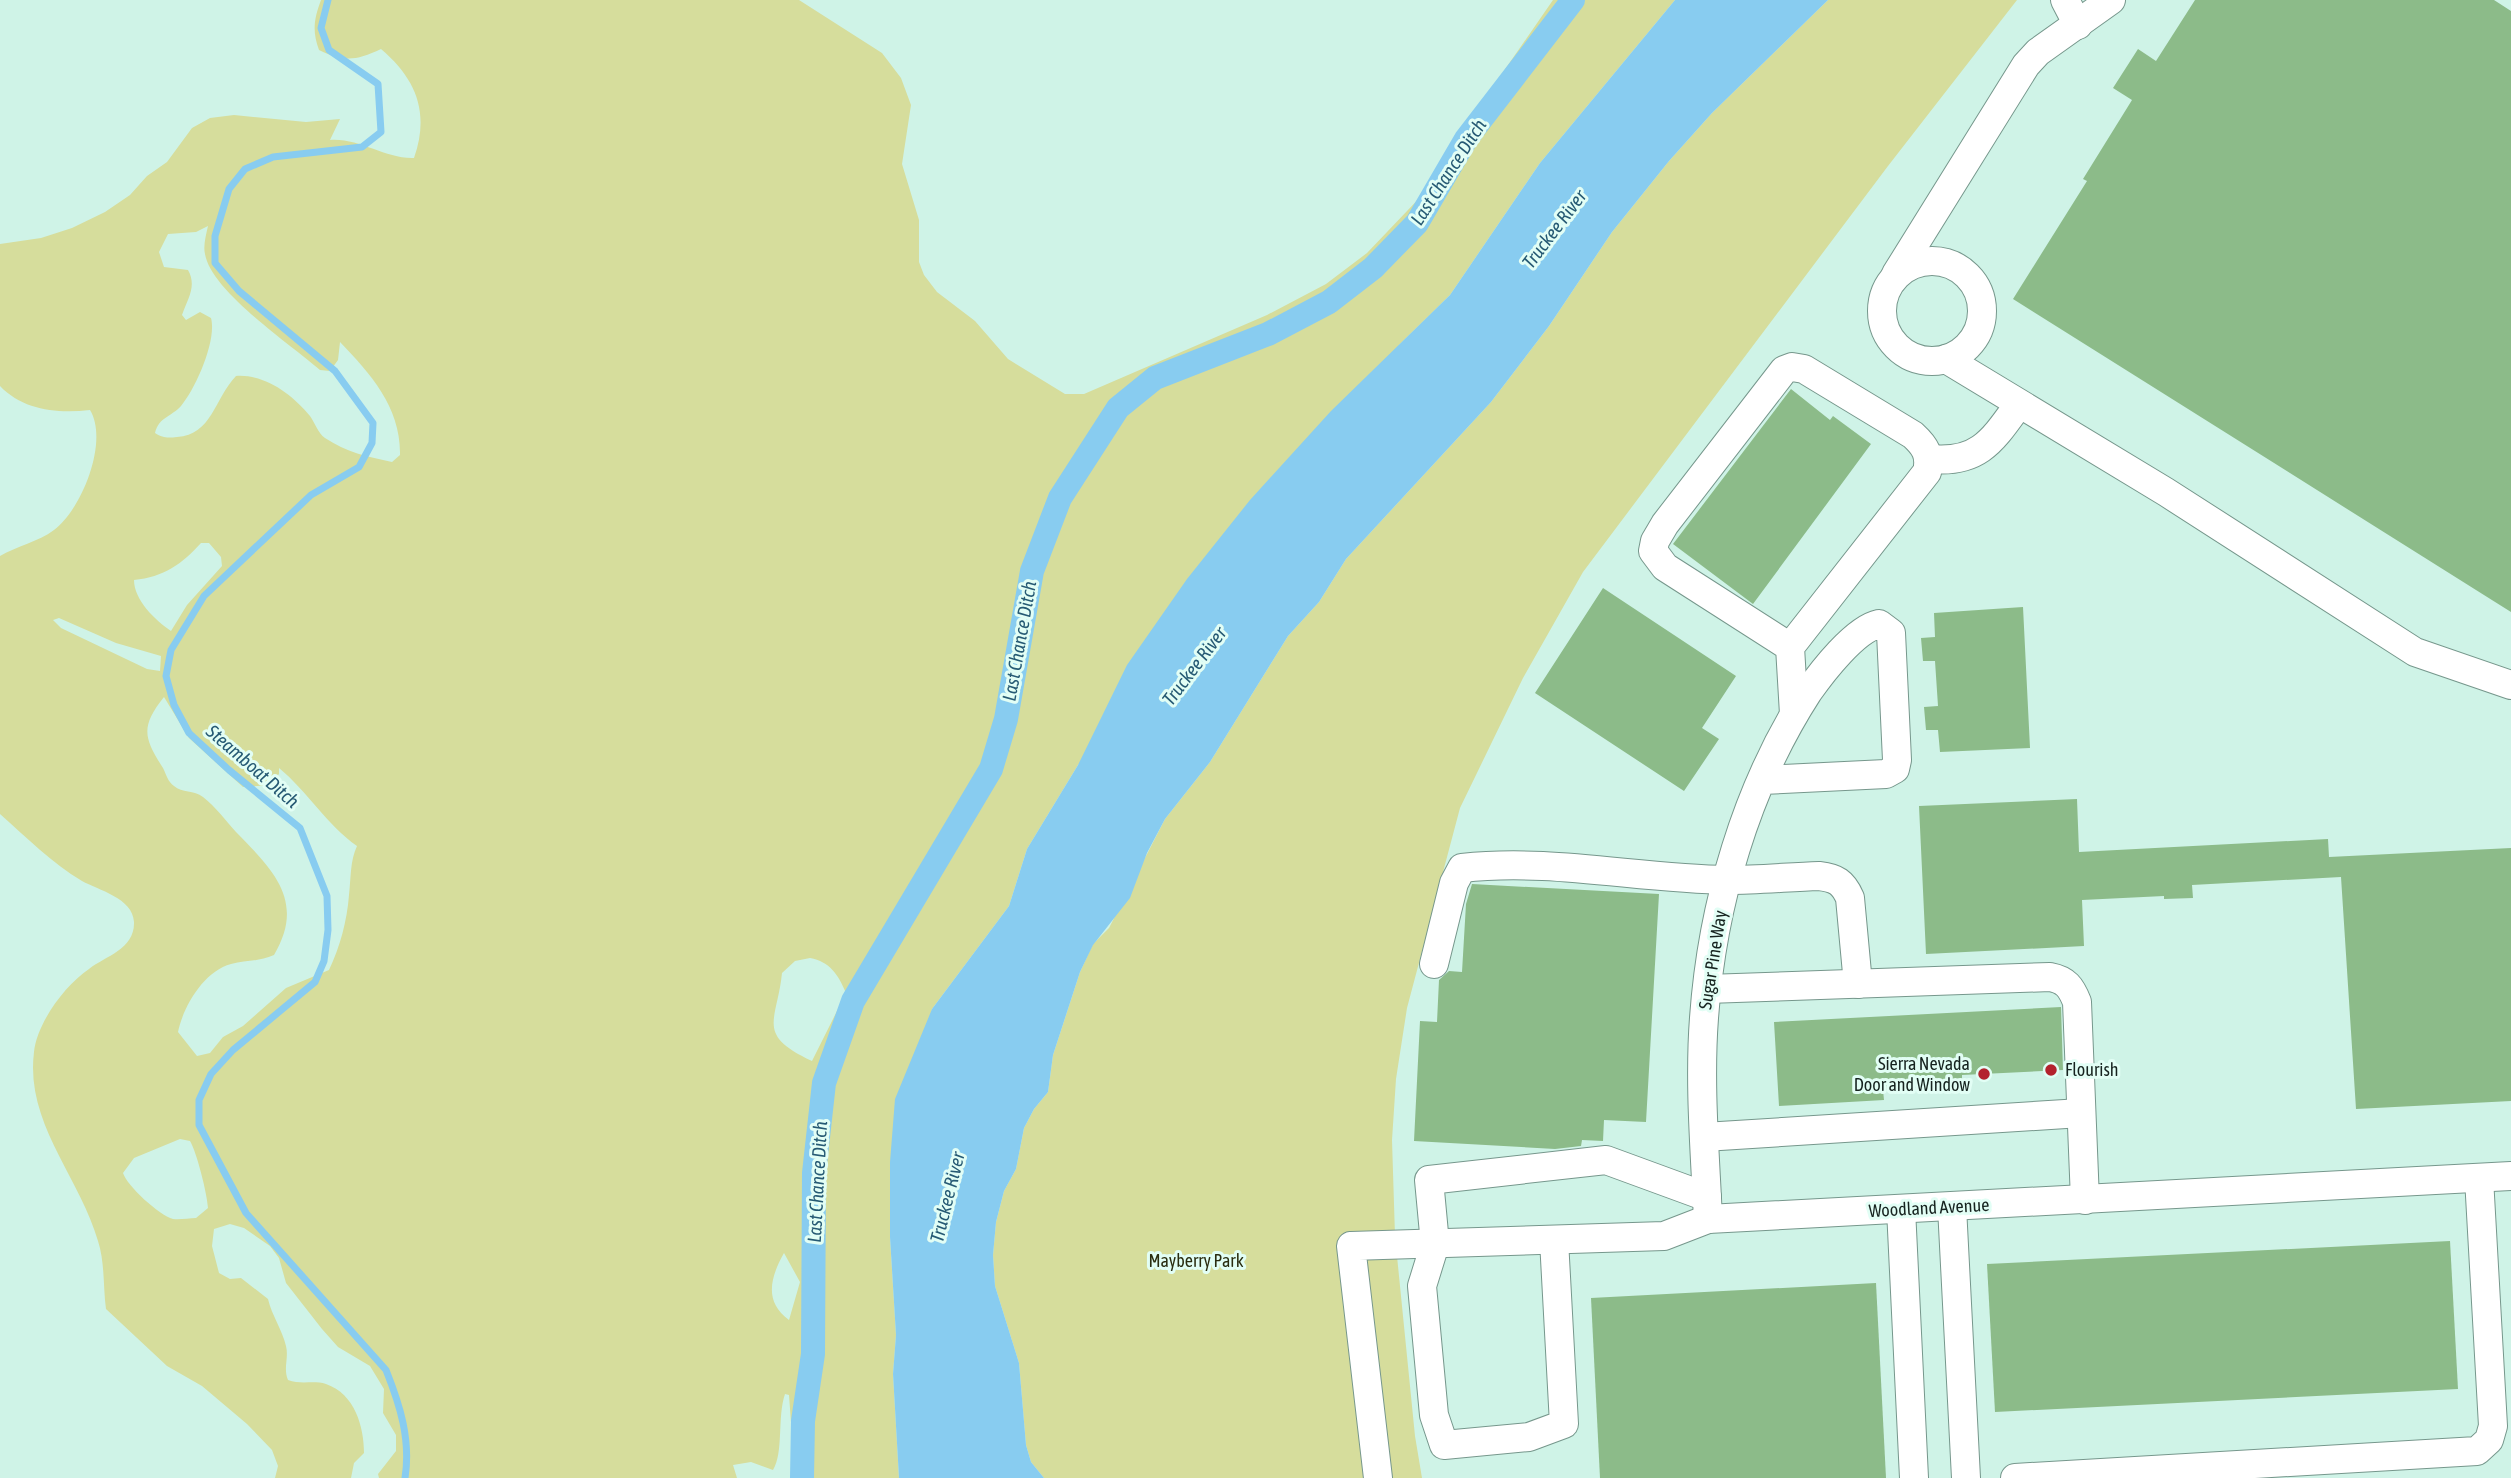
<svg xmlns="http://www.w3.org/2000/svg" width="2511" height="1478" font-family="'Asap Condensed',sans-serif">
	<style>
		.green { fill: #d6dd9c; fill-rule: evenodd }
		.water { fill: #88ccf0 }
		.lines { fill: none; stroke-linecap: round; stroke-linejoin: round }
		.stream { stroke: #88ccf0; stroke-width: 7 }
		.canal { stroke: #88ccf0; stroke-width: 24 }
		.building { fill: #8cbb89 }
		.minor-casing { stroke: #76978c; stroke-width: 30 }
		.minor { stroke: #fff; stroke-width: 28 }
		.poi-dot { fill: #b3222d; stroke: #e2fef5; stroke-width: 2.5 }
		.labels { text-anchor: middle; stroke-width: 6; stroke-linejoin: round; paint-order: stroke }
		.street-label { font-size: 18px; fill: #16231f; stroke: #e2fef5 }
		.poi-label { font-size: 18px; fill: #16231f; stroke: #e2fef5; text-anchor: end }
		.park-label { font-size: 18px; fill: #2a2d10; stroke: #e2fef5 }
		.water-label { font-size: 19px; font-style: italic; fill: #265a74; stroke: #e2fef5 }
	</style>
	<rect width="100%" height="100%" fill="#cff3e7"/>
	<g class="green">
		<path d="M 321,0 L 799,0 L 882,53 L 901,78 L 911,105 L 902,164 L 919,220 L 919,262 L 924,275 L 937,292 L 975,321 L 1008,359 L 1065,394 L 1084,394 L 1267,315 L 1326,284 L 1367,253 L 1427,190 L 1472,117 L 1553,0 L 1675,0 L 1540,163 L 1450,295 L 1400,344 L 1078,765 L 1027,849 L 1009,906 L 932,1009 L 890,1237 L 896,1335 L 893,1374 L 899,1478 L 795,1478 L 789,1395 L 785,1394 C 777,1417 784,1452 773,1470 L 751,1462 L 733,1465 L 737,1478 L 379,1478 L 378,1474 L 396,1451 L 396,1435 L 383,1413 L 384,1389 L 370,1366 L 338,1347 L 322,1329 L 286,1283 L 279,1258 L 270,1246 L 244,1228 L 230,1224 L 214,1229 L 212,1246 L 219,1273 L 230,1279 L 241,1278 L 268,1299 C 272,1316 282,1329 286,1346 C 289,1358 283,1368 288,1380 C 301,1385 314,1380 326,1384 C 355,1394 364,1427 364,1453 L 354,1463 L 351,1478 L 275,1478 L 278,1466 L 272,1450 L 247,1424 L 202,1386 L 167,1366 L 106,1309 C 103,1287 105,1263 98,1241 C 80,1177 25,1123 34,1052 C 37,1023 65,985 89,969 C 106,956 135,949 134,922 C 133,898 98,890 82,881 C 52,863 26,837 0,814 L 0,556 C 17,546 38,542 54,530 C 82,509 109,441 90,410 C 57,414 23,410 0,386 L 0,244 L 41,238 L 72,228 L 105,212 L 130,195 L 147,176 L 167,162 L 192,128 L 210,118 L 234,115 L 306,122 L 340,119 L 330,140 C 360,138 385,159 414,158 C 430,112 416,79 381,49 C 356,61 343,62 319,50 C 312,31 314,19 321,0 ZM 208,226 C 206,235 203,246 205,254 C 211,291 291,345 320,370 L 330,371 L 338,360 L 340,342 C 371,374 401,408 400,455 L 392,462 C 368,457 346,452 325,438 C 318,433 315,423 310,416 C 292,394 265,374 236,376 C 214,399 212,435 177,437 C 167,438 163,438 155,433 C 159,417 171,417 181,406 C 196,388 217,340 211,318 L 200,312 L 186,320 L 182,315 C 188,298 197,286 188,270 L 164,267 L 159,252 L 168,234 L 196,232 ZM 201,543 L 209,543 L 221,557 L 222,566 L 187,605 L 171,631 C 155,620 134,600 134,580 C 164,577 182,564 201,543 ZM 59,618 L 116,643 L 161,656 L 160,671 L 147,669 L 61,628 L 53,620 ZM 164,697 L 189,738 L 243,787 L 269,785 L 279,774 L 279,768 C 307,791 327,825 357,846 C 350,861 351,878 349,895 C 347,921 340,947 329,970 L 286,988 L 243,1026 L 223,1037 L 210,1053 L 197,1056 L 178,1032 C 183,1007 204,971 231,964 C 246,960 258,962 274,955 C 306,901 273,870 236,832 C 226,821 215,806 203,797 C 194,790 182,793 174,786 C 168,782 166,774 163,768 C 144,738 140,727 164,697 ZM 810,958 C 830,962 838,974 846,993 L 812,1061 C 755,1034 777,1022 782,973 L 795,961 ZM 180,1139 L 190,1141 C 197,1153 207,1193 208,1208 L 196,1218 C 189,1218 180,1220 173,1219 C 159,1215 127,1186 123,1173 L 134,1158 ZM 784,1253 L 800,1282 L 789,1320 C 764,1302 770,1278 784,1253 Z"/>
		<path d="M 1828,0 L 2017,0 L 1888,166 L 1583,572 L 1523,678 L 1460,808 L 1407,1008 L 1396,1079 L 1392,1140 L 1395,1236 L 1415,1436 L 1422,1478 L 1044,1478 L 1031,1462 L 1026,1445 L 1019,1363 L 995,1286 L 993,1255 L 996,1222 L 1004,1191 L 1016,1169 L 1024,1128 L 1034,1109 L 1048,1092 L 1053,1055 L 1080,972 L 1093,944 L 1109,928 L 1165,819 L 1210,762 L 1288,636 L 1319,602 L 1346,559 L 1491,402 L 1549,326 L 1612,232 L 1669,161 L 1712,113 Z"/>
	</g>
	<path class="water" d="M 1675,0 L 1828,0 L 1712,113 L 1669,161 L 1612,232 L 1549,326 L 1491,402 L 1346,559 L 1319,602 L 1288,636 L 1210,762 L 1165,819 L 1147,853 L 1130,898 L 1093,945 L 1080,972 L 1053,1055 L 1048,1092 L 1034,1109 L 1024,1128 L 1016,1169 L 1004,1191 L 996,1222 L 993,1255 L 995,1286 L 1019,1363 L 1026,1445 L 1031,1462 L 1044,1478 L 899,1478 L 893,1374 L 896,1335 L 890,1237 L 890,1162 L 895,1099 L 932,1009 L 1009,906 L 1027,849 L 1078,765 L 1127,665 L 1187,579 L 1250,500 L 1331,411 L 1450,295 L 1540,163 Z"/>
	<g class="lines">
		<path class="stream" d="M 328,0 L 321,28 L 329,50 L 378,84 L 381,132 L 362,147 L 273,157 L 245,169 L 229,189 L 215,236 L 215,263 L 239,291 L 335,371 L 373,423 L 372,443 L 359,467 L 311,495 L 204,596 L 171,650 L 166,676 L 174,705 L 189,733 L 229,770 L 300,828 L 327,896 L 328,930 L 324,961 L 315,982 L 233,1050 L 211,1074 L 199,1100 L 199,1125 L 246,1213 L 386,1370 C 400,1405 411,1440 405,1478"/>
		<path class="canal" d="M 802,1478 L 803,1421 L 813,1354 L 814,1173 L 824,1083 L 853,1001 L 991,769 L 1006,719 L 1032,571 L 1060,498 L 1118,408 L 1155,378 L 1268,334 L 1329,302 L 1373,268 L 1417,223 L 1466,139 L 1573,0"/>
	</g>
	<g class="building">
		<path d="M 2195,0 L 2494,0 L 2511,11 L 2511,612 L 2013,299 L 2087,181 L 2083,179 L 2132,100 L 2113,88 L 2138,49 L 2156,61 Z"/>
		<path d="M 1791,389 L 1830,420 L 1833,416 L 1871,444 L 1753,604 L 1673,544 Z"/>
		<path d="M 1603,588 L 1736,676 L 1702,728 L 1719,739 L 1684,791 L 1535,693 Z"/>
		<path d="M 2023,607 L 2030,748 L 1940,752 L 1938,730 L 1926,730 L 1924,707 L 1938,706 L 1935,661 L 1923,661 L 1921,638 L 1935,637 L 1934,613 Z"/>
		<path d="M 2077,799 L 2079,852 L 2328,839 L 2329,857 L 2511,848 L 2511,1101 L 2356,1109 L 2341,877 L 2192,885 L 2193,898 L 2164,899 L 2164,896 L 2082,900 L 2084,946 L 1926,954 L 1919,806 Z"/>
		<path d="M 1472,884 L 1659,894 L 1646,1122 L 1604,1120 L 1603,1141 L 1582,1140 L 1581,1146 L 1555,1149 L 1414,1141 L 1420,1021 L 1437,1022 L 1439,980 L 1449,971 L 1462,972 L 1466,904 Z"/>
		<path d="M 2061,1007 L 2063,1070 L 1962,1075 L 1962,1085 L 1883,1090 L 1884,1100 L 1779,1106 L 1774,1022 Z"/>
		<path d="M 2450,1241 L 2458,1389 L 1995,1412 L 1987,1264 Z"/>
		<path d="M 1876,1283 L 1886,1478 L 1600,1478 L 1591,1298 Z"/>
	</g>
	<g class="lines">
		<defs>
			<g id="minor">
				<path d="M 2065,0 L 2078,25"/>
				<circle cx="1932" cy="311" r="50"/>
				<path d="M 1896,274 L 2026,65 L 2038,52 L 2111,0"/>
				<path d="M 1946,359 L 2166,492 L 2415,652 L 2511,685"/>
				<path d="M 1930,459 C 1979,464 1993,440 2019,404"/>
				<path d="M 1790,647 L 1665,567 L 1653,551 L 1655,541 L 1665,524 L 1784,370 L 1792,367 L 1804,369 L 1913,435 C 1925,446 1931,455 1927,472 L 1790,647 L 1794,714"/>
				<path d="M 1434,964 L 1454,883 L 1462,868 C 1551,858 1639,879 1728,880 C 1758,880 1789,877 1819,876 C 1836,878 1843,882 1850,898 L 1858,984"/>
				<path d="M 1707,989 L 2050,977 C 2066,980 2071,987 2077,1002 L 2085,1200"/>
				<path d="M 1704,1137 L 2081,1113"/>
				<path d="M 1952,1207 L 1966,1478"/>
				<path d="M 1901,1209 L 1914,1478"/>
				<path d="M 1708,1219 C 1705,1152 1699,1084 1704,1018 C 1712,905 1746,788 1808,692 C 1822,672 1855,629 1879,624 L 1891,633 L 1897,760 L 1895,769 L 1886,774 L 1762,780"/>
				<path d="M 1554,1240 L 1564,1424 L 1529,1437 L 1444,1445 L 1434,1415 L 1422,1286 L 1435,1244 L 1429,1180 L 1606,1160 L 1707,1197"/>
				<path d="M 1378,1478 L 1351,1246 L 1664,1236 L 1708,1219 L 2511,1176"/>
				<path d="M 2015,1478 L 2477,1451 L 2489,1440 L 2493,1426 L 2479,1178"/>
			</g>
		</defs>
		<use href="#minor" class="minor-casing"/>
		<use href="#minor" class="minor"/>
	</g>
	<g class="poi-dot">
		<circle cx="2051" cy="1070" r="7"/>
		<circle cx="1984" cy="1074" r="7"/>
	</g>
	<g class="labels">
		<g class="street-label">
			<text transform="translate(1713 960) rotate(-81)" y="6">Sugar Pine Way</text>
			<text transform="translate(1929 1208) rotate(-3)" y="6">Woodland Avenue</text>
		</g>
		<g class="poi-label">
			<text x="1970" y="1070">Sierra Nevada<tspan x="1970" dy="21">Door and Window</tspan></text>
			<text x="2065" y="1076" text-anchor="start">Flourish</text>
		</g>
		<g class="park-label">
			<text x="1196" y="1267">Mayberry Park</text>
		</g>
		<g class="water-label">
			<text transform="translate(1448 172) rotate(-57)" y="7">Last Chance Ditch</text>
			<text transform="translate(1554 229) rotate(-53)" y="7">Truckee River</text>
			<text transform="translate(1019 641) rotate(-80)" y="7">Last Chance Ditch</text>
			<text transform="translate(1194 666) rotate(-53)" y="7">Truckee River</text>
			<text transform="translate(253 766) rotate(41)" y="7">Steamboat Ditch</text>
			<text transform="translate(817 1182) rotate(-87)" y="7">Last Chance Ditch</text>
			<text transform="translate(947 1197) rotate(-76)" y="7">Truckee River</text>
		</g>
	</g>
</svg>
